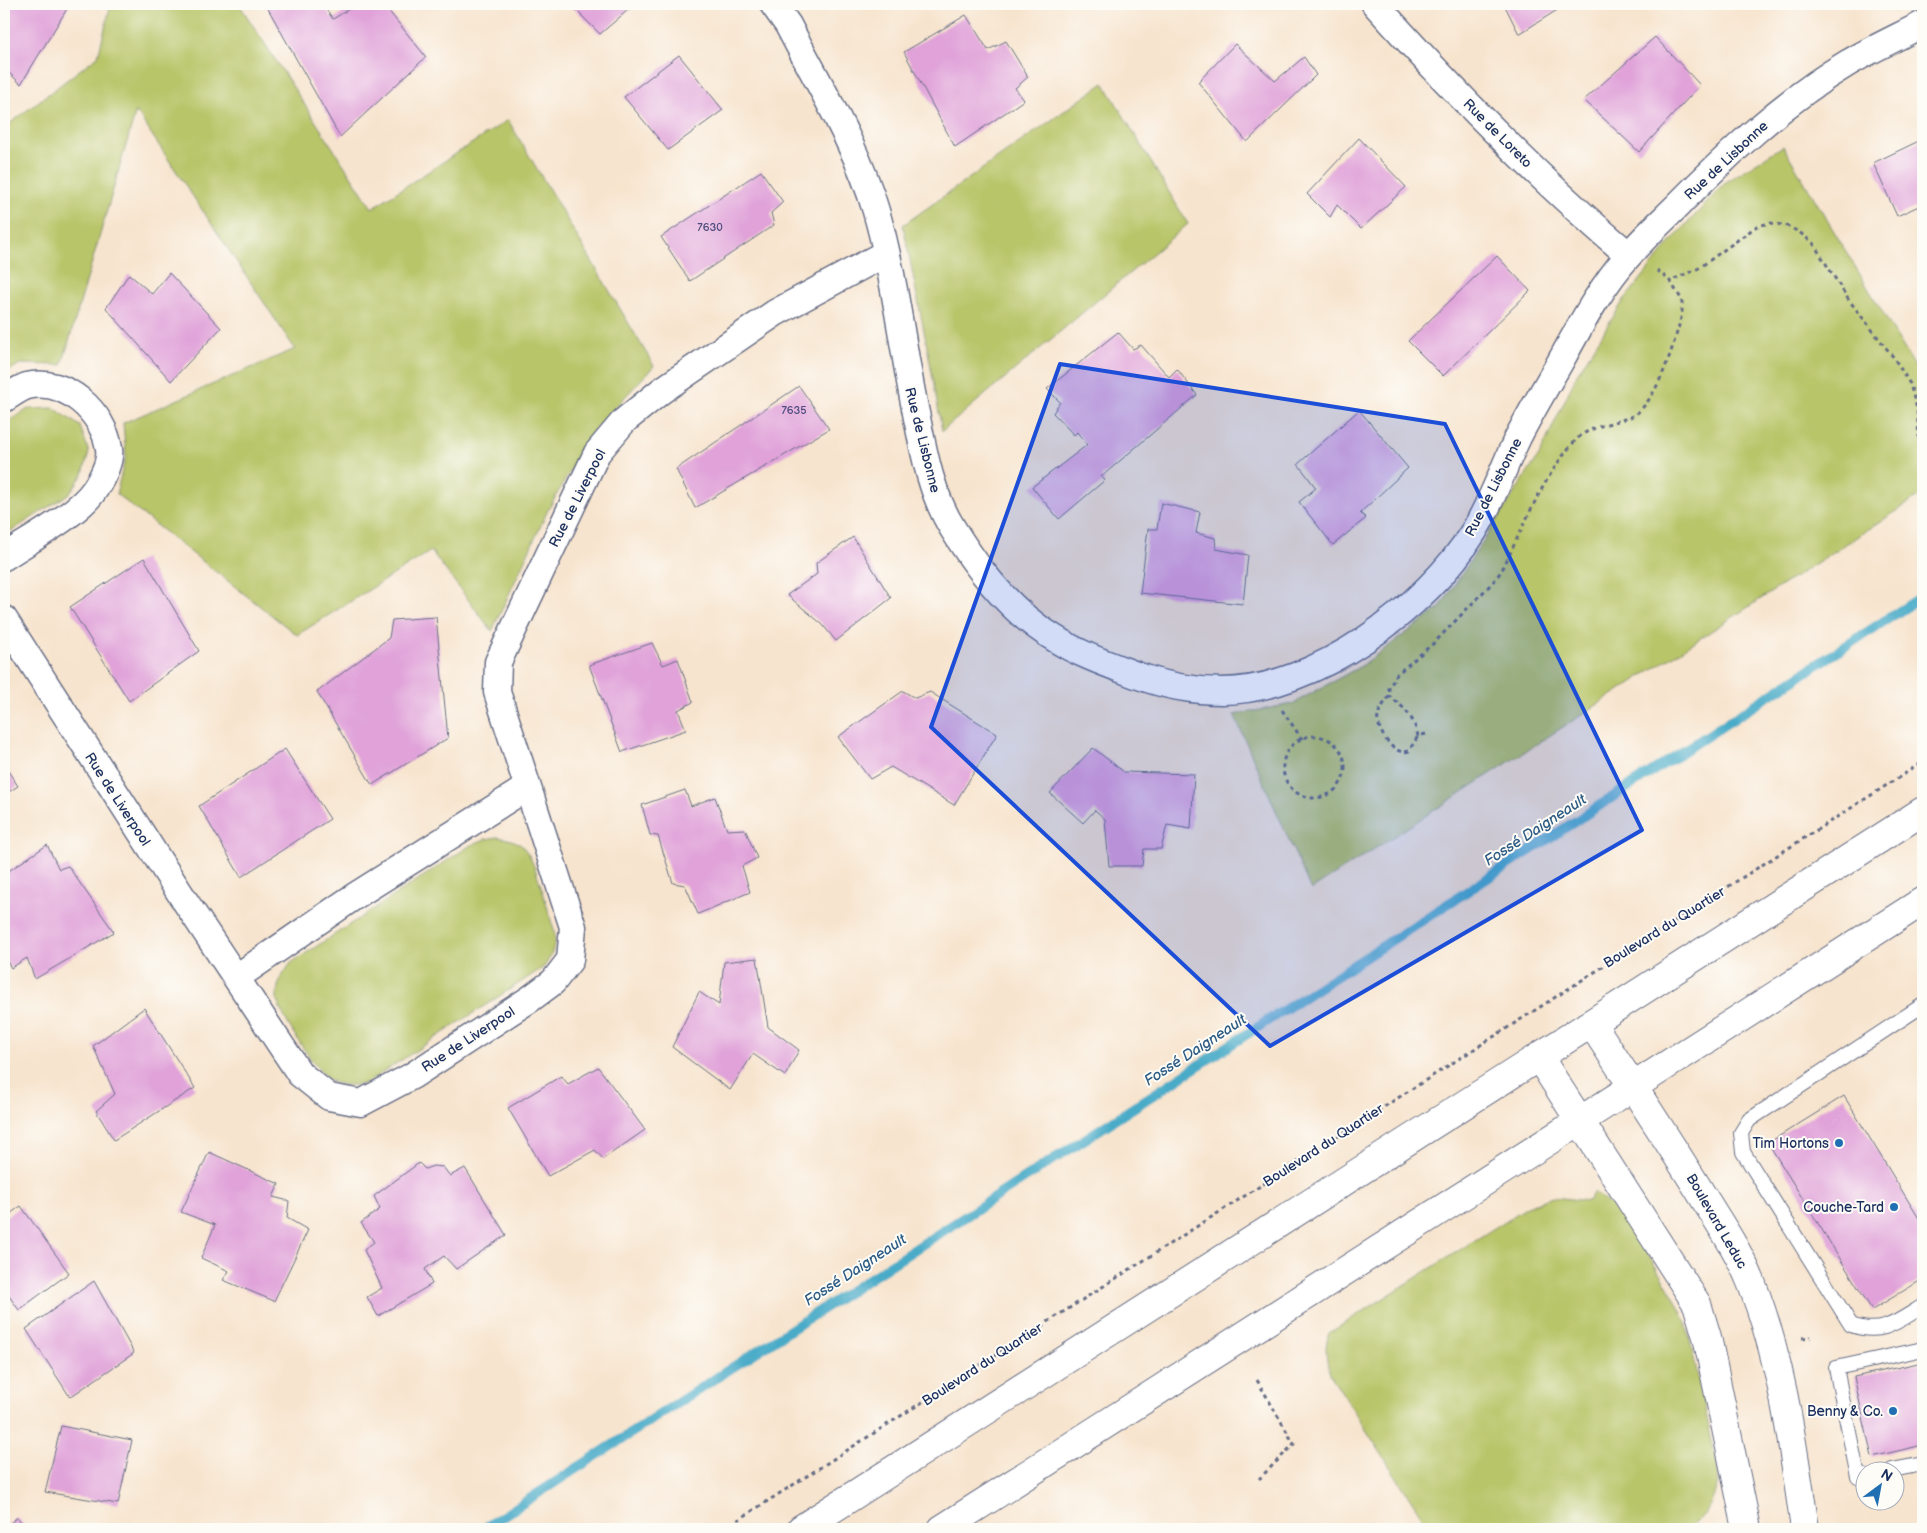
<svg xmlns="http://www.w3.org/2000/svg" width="1927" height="1533" font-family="'Balsamiq Sans',sans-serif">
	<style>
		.green { fill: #b8c567; stroke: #6a7a62 }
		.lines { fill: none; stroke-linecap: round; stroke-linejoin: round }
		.stream { stroke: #48abc8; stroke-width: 10 }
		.building { fill: #e0a2d9 }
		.service-casing { stroke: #686e85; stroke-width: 16 }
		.minor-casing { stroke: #686e85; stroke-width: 29 }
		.tertiary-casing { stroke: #686e85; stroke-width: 30 }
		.secondary-casing { stroke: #686e85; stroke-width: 30 }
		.path { stroke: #686e85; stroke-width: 3; stroke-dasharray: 4 4; stroke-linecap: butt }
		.service { stroke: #fff; stroke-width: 14 }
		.minor { stroke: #fff; stroke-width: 26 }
		.tertiary { stroke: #fff; stroke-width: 28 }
		.secondary { stroke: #fff; stroke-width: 28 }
		.marked { fill: #1d4ed8; fill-opacity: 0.2; stroke: #1d4ed8; stroke-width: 4; stroke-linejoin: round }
		.poi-dot { fill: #1f6fb2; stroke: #fdfcf7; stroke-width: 2 }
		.labels { text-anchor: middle; stroke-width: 4; stroke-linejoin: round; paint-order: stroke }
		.number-label { font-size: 11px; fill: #4c4c7d }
		.street-label { font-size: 14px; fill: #1b2f5e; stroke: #fdfcf7 }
		.poi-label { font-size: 14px; fill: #1b2f5e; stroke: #fdfcf7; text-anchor: end }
		.water-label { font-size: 15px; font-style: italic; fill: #2b5a83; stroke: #fdfcf7 }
	</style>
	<rect width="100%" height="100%" fill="#fdfcf7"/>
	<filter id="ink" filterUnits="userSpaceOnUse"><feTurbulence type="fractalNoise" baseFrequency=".02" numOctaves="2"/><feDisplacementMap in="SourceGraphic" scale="10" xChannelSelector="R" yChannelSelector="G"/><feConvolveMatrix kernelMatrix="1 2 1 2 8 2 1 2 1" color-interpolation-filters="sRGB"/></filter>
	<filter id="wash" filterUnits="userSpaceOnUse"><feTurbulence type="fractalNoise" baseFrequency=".0096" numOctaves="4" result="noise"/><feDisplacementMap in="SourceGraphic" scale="20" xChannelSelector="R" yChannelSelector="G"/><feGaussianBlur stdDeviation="1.12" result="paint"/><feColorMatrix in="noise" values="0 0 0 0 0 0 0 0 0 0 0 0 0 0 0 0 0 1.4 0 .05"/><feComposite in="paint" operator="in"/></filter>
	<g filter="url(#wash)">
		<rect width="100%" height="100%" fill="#f7e4ce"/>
		<g class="green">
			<path d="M 111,4 L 239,4 L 372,208 L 508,120 L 654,366 L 593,431 L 548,510 L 492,631 L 431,551 L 297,635 L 116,494 L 126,456 L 123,423 L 295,349 L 136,111 L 62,365 L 20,364 L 4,374 L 4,128 L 98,56 Z"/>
			<path d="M 1104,83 L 1188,224 L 942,431 L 928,351 L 903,225 Z"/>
			<path d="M 1783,146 L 1923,380 L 1923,494 L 1311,890 L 1234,715 L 1292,704 L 1363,665 L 1439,609 L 1540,454 L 1577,374 L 1624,300 L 1675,237 L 1726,182 Z"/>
			<path d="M 54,408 L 80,426 L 89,452 L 83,474 L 70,493 L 13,530 L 4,533 L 4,424 L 28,409 Z"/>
			<path d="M 498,837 C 507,839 517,840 523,847 C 537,862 547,909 554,930 C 556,945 553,954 544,967 L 365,1084 C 353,1085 342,1087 331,1081 C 318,1074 278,1013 277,998 C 276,984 283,974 291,963 L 471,845 L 485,839 Z"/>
			<path d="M 1594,1192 L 1620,1213 L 1636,1234 L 1673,1295 L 1686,1322 L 1718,1468 C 1718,1498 1712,1512 1686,1529 L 1430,1529 L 1330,1374 C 1326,1359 1324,1348 1329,1333 L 1532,1204 L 1553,1197 L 1588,1201 Z"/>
		</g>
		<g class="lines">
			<path class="stream" d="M 483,1529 L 1923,596"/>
		</g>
		<g id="blocks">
			<g class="building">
				<path d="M 4,4 L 70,4 L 21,84 L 4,68 Z"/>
				<path d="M 322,4 L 333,19 L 357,4 L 383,4 L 426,57 L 340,137 L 266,5 Z"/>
				<path d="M 570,4 L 635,4 L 600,34 Z"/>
				<path d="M 1504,4 L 1560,4 L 1562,7 L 1519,34 Z"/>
				<path d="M 966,15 L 988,50 L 1006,41 L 1028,77 L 1015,88 L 1024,100 L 955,147 L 904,52 Z"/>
				<path d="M 1655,37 L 1700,85 L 1639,152 L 1584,100 Z"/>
				<path d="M 1235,44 L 1275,81 L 1304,57 L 1316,75 L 1247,142 L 1198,82 Z"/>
				<path d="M 679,55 L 723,110 L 668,150 L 624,97 Z"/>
				<path d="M 1359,138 L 1406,187 L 1361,229 L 1337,205 L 1330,217 L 1307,194 Z"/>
				<path d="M 1923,139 L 1923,204 L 1897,216 L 1873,163 Z"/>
				<path d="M 761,171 L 783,202 L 771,213 L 774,225 L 690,281 L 661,237 Z"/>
				<path d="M 1497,256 L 1530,291 L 1443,376 L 1408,341 Z"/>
				<path d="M 169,273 L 221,328 L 171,381 L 106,308 L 129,274 L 152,294 Z"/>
				<path d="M 1118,332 L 1133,349 L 1141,345 L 1169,377 L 1177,369 L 1197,395 L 1101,477 L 1105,480 L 1059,519 L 1032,487 L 1087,445 L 1077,432 L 1074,435 L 1053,413 L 1060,402 L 1047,389 Z"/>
				<path d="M 799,386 L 829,429 L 695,508 L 676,469 Z"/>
				<path d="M 1359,410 L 1408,468 L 1360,513 L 1366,518 L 1333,545 L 1299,502 L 1316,488 L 1298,464 Z"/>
				<path d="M 1161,503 L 1200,512 L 1196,533 L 1215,538 L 1216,549 L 1248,555 L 1243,604 L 1140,593 L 1148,529 L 1157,529 Z"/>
				<path d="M 853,537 L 891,598 L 836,641 L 822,624 L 787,595 L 817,574 L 816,563 Z"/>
				<path d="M 144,558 L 199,651 L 129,701 L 70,607 Z"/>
				<path d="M 436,617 L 448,738 L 372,785 L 317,692 L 389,638 L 392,620 Z"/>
				<path d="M 652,643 L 663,665 L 678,659 L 693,702 L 678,710 L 686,730 L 622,752 L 589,665 Z"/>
				<path d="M 903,691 L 915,698 L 930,692 L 997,734 L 954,805 L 891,767 L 870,779 L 838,737 Z"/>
				<path d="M 1093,748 L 1124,772 L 1194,774 L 1191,829 L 1167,825 L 1161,849 L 1144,849 L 1142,866 L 1109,866 L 1105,819 L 1095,810 L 1083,823 L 1050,793 Z"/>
				<path d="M 285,749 L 330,819 L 241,877 L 199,806 Z"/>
				<path d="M 4,765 L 18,786 L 4,795 Z"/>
				<path d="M 685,790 L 691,806 L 715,797 L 727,830 L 745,829 L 757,858 L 742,866 L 750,892 L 698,914 L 685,885 L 673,883 L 658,836 L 650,835 L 642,805 Z"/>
				<path d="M 47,845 L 59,869 L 68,866 L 114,932 L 35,979 L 27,958 L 11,968 L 4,956 L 4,874 Z"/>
				<path d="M 757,958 L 768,1027 L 799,1050 L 785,1076 L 753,1054 L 730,1090 L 672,1047 L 699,992 L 719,1005 L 724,962 Z"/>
				<path d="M 144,1008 L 195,1088 L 114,1140 L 96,1111 L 115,1094 L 93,1046 Z"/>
				<path d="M 598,1067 L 645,1130 L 603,1159 L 595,1150 L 548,1176 L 508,1108 L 561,1076 L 568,1084 Z"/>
				<path d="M 1844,1096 L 1923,1225 L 1923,1279 L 1872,1310 L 1768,1143 Z"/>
				<path d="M 209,1152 L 279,1184 L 273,1197 L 289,1201 L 287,1218 L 308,1230 L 274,1301 L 223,1280 L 229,1271 L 201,1258 L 215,1225 L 181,1212 Z"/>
				<path d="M 419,1163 L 425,1169 L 433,1166 L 443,1167 L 450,1176 L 465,1168 L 506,1235 L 456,1269 L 444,1256 L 425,1269 L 432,1284 L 378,1316 L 367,1297 L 382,1288 L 364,1250 L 374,1242 L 361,1223 L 380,1209 L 374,1196 Z"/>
				<path d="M 21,1206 L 69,1273 L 19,1310 L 4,1289 L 4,1218 Z"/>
				<path d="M 94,1281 L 134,1353 L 70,1397 L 26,1329 Z"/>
				<path d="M 1923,1362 L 1923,1445 L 1872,1457 L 1854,1377 Z"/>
				<path d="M 61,1426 L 132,1440 L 118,1504 L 45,1492 Z"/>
				<path d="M 17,1517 L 27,1529 L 4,1529 Z"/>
			</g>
		</g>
	</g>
	<g filter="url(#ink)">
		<use href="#blocks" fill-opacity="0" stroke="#686e85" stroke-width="1"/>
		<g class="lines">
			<defs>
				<g id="service">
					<path d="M 1923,1005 L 1749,1120 L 1741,1133 L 1743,1152 L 1851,1325 C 1882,1336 1897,1322 1923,1306"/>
					<path d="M 1892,1470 L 1923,1464"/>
					<path d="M 1864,1476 L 1858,1477 L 1836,1368 L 1923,1349"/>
				</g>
				<g id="minor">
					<path d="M 773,4 L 788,25 C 819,85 857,146 876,211 C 895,277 902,346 916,413 C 924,453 931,494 953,529 C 978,570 1012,613 1054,638 C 1080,655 1110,665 1139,676 C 1166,686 1193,691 1222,691 C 1314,691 1428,607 1474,531 C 1492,502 1503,468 1518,437 C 1531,412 1545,388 1559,364 C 1580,326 1601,286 1630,254 C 1644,237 1661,222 1676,207 C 1728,154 1784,101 1848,63 C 1872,49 1898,37 1923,24"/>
					<path d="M 1375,4 C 1454,92 1538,179 1629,255"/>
					<path d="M 4,399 C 11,395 20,388 27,386 C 66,377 104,413 109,449 C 111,462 102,478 95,489 C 79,514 29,540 4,557"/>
					<path d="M 4,619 L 185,901 L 300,1074 L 329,1097 L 361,1103 L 412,1076 L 530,999 L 553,982 L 570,960 L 573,927 L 497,692 L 498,662 L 597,453 L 624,421 L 661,391 L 775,313 L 886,253"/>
					<path d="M 237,977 L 355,896 L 526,788"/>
				</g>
				<g id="tertiary">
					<path d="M 1592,1024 C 1628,1079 1664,1134 1699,1190 C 1717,1220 1738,1249 1751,1282 C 1782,1360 1793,1446 1805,1529"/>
					<path d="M 1539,1057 L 1697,1304 L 1707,1337 L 1747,1529"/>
				</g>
				<g id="secondary">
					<path d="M 801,1529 L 1923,811"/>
					<path d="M 942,1529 L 1923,901"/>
				</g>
			</defs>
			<use href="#service" class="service-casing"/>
			<use href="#minor" class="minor-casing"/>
			<use href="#tertiary" class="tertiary-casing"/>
			<use href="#secondary" class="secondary-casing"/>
			<g class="path">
				<path d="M 1657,270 L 1670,281"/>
				<path d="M 1389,696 C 1384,704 1376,713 1378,722 C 1381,736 1394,756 1409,751 L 1418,736"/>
				<path d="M 1282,710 L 1302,739"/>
				<path d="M 1426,734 L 1418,736 C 1414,717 1404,707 1389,696 L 1389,688 L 1397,674 L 1435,642 L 1494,581 L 1502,570 C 1524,526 1542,478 1575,441 C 1588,426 1612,424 1630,417 C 1657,406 1675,341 1682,314 L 1682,300 L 1670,281 L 1699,268 L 1757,226 L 1771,223 L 1787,226 L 1799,232 L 1813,243 L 1848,299 L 1894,358 L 1910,384 L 1917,409 L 1920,453"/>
				<circle cx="1314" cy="767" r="31"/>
				<path d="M 1802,1338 L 1811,1337"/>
				<path d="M 1257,1380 L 1294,1444 L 1259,1479"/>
				<path d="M 724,1529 L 1923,762"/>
			</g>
			<use href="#service" class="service"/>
			<use href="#minor" class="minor"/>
			<use href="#tertiary" class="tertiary"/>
			<use href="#secondary" class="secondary"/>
		</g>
	</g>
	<path class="marked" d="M 1060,364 L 1445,424 L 1642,830 L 1270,1046 L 931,727 Z"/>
	<g class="poi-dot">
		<circle cx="1839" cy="1143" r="5"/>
		<circle cx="1894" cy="1207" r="5"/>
		<circle cx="1893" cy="1411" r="5"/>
	</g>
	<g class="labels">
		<g class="number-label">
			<text x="710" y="231">7630</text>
			<text x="794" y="414">7635</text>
		</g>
		<g class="street-label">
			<text transform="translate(1498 133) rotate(45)" y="5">Rue de Loreto</text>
			<text transform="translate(1726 160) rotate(-43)" y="5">Rue de Lisbonne</text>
			<text transform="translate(923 440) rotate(76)" y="5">Rue de Lisbonne</text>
			<text transform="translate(1493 487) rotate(-63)" y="5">Rue de Lisbonne</text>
			<text transform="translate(577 498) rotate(-63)" y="5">Rue de Liverpool</text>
			<text transform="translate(118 799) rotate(57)" y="5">Rue de Liverpool</text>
			<text transform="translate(1664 927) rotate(-32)" y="5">Boulevard du Quartier</text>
			<text transform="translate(468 1039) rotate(-33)" y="5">Rue de Liverpool</text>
			<text transform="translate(1323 1145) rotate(-33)" y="5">Boulevard du Quartier</text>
			<text transform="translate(1717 1221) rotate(60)" y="5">Boulevard Leduc</text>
			<text transform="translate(982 1364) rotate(-33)" y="5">Boulevard du Quartier</text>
		</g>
		<g class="poi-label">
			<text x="1829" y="1148">Tim Hortons</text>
			<text x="1884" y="1212">Couche-Tard</text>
			<text x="1883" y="1416">Benny &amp; Co.</text>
		</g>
		<g class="water-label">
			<text transform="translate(1535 830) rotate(-33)" y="5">Fossé Daigneault</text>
			<text transform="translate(1195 1050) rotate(-33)" y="5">Fossé Daigneault</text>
			<text transform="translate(855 1270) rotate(-33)" y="5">Fossé Daigneault</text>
		</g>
	</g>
	<rect width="1927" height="1533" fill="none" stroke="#fdfcf7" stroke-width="20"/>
	<g transform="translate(1880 1486) rotate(32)"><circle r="24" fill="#fdfcf7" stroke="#a3aaba"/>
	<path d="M0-4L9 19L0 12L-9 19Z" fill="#1f6fb2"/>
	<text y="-8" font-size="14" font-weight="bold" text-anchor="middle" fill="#1b2f5e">N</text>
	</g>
</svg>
